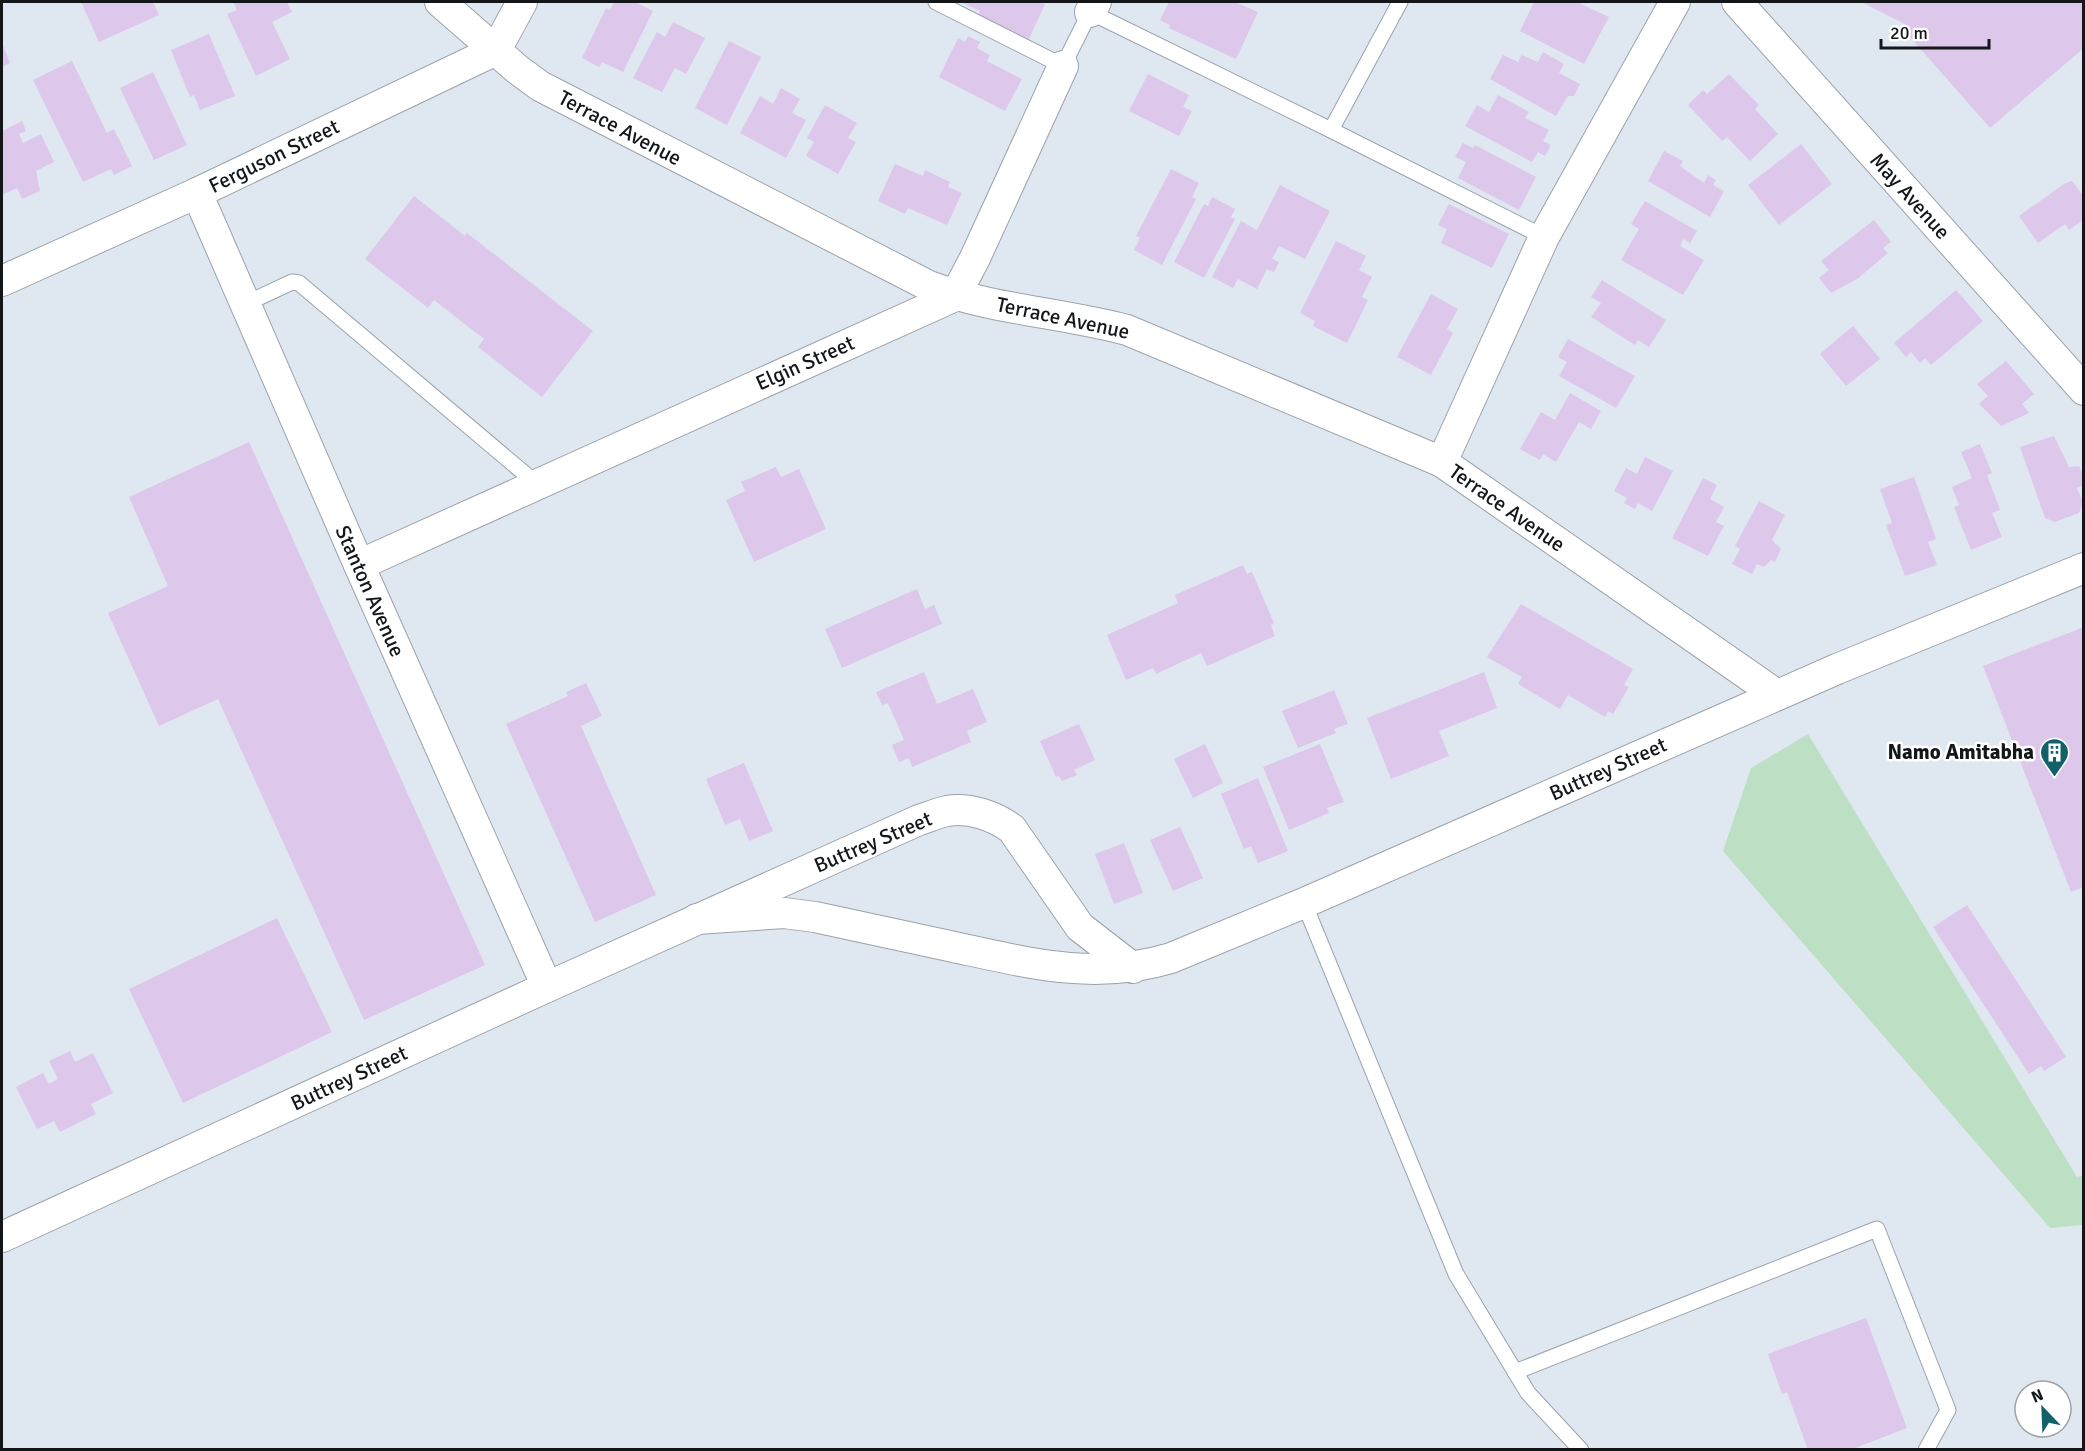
<svg xmlns="http://www.w3.org/2000/svg" width="2085" height="1451" font-family="Signika,sans-serif">
	<style>
		.green { fill: #bde0c4 }
		.building { fill: #ddc7eb }
		.lines { fill: none; stroke-linecap: round; stroke-linejoin: round }
		.lane-casing { stroke: #9aa3ab; stroke-width: 17 }
		.street-casing { stroke: #9aa3ab; stroke-width: 32 }
		.lane { stroke: #fff; stroke-width: 15 }
		.street { stroke: #fff; stroke-width: 30 }
		.labels { text-anchor: middle; stroke-width: 5; stroke-linejoin: round; paint-order: stroke }
		.street-label { font-size: 21px; fill: #14171a; stroke: #fff }
		.poi-label { font-size: 21px; font-weight: bold; fill: #14171a; stroke: #fff; text-anchor: end }
	</style>
	<rect width="100%" height="100%" fill="#dfe8f1"/>
	<path class="green" d="M 1808,734 L 2077,1177 L 2083,1175 L 2083,1225 L 2050,1228 L 1723,851 L 1751,768 Z"/>
	<g class="building">
		<path d="M 81,2 L 153,2 L 159,15 L 99,42 Z"/>
		<path d="M 233,2 L 287,2 L 292,12 L 272,22 L 290,59 L 256,76 L 227,14 L 237,10 Z"/>
		<path d="M 614,2 L 635,2 L 653,11 L 623,72 L 602,62 L 599,67 L 582,58 L 606,8 L 610,10 Z"/>
		<path d="M 961,2 L 1039,2 L 1045,4 L 1029,39 L 978,14 L 980,11 Z"/>
		<path d="M 1169,2 L 1235,2 L 1258,12 L 1236,59 L 1169,28 L 1170,25 L 1160,20 Z"/>
		<path d="M 1534,2 L 1549,3 L 1550,2 L 1577,2 L 1609,17 L 1584,64 L 1520,31 Z"/>
		<path d="M 1861,2 L 2084,2 L 2084,48 L 1990,128 L 1902,28 L 1905,24 Z"/>
		<path d="M 673,22 L 705,38 L 686,74 L 675,68 L 662,92 L 633,78 L 657,32 L 665,37 Z"/>
		<path d="M 209,34 L 235,96 L 200,110 L 194,95 L 190,97 L 171,50 Z"/>
		<path d="M 968,36 L 980,42 L 977,48 L 990,55 L 987,61 L 1022,79 L 1005,111 L 939,77 L 958,38 L 965,42 Z"/>
		<path d="M 729,41 L 761,57 L 727,125 L 695,108 Z"/>
		<path d="M 2,43 L 10,63 L 2,67 Z"/>
		<path d="M 1543,52 L 1564,64 L 1559,73 L 1580,84 L 1574,96 L 1568,96 L 1556,116 L 1490,79 L 1503,55 L 1518,62 L 1522,55 L 1538,62 Z"/>
		<path d="M 72,61 L 107,133 L 114,129 L 132,166 L 114,175 L 111,169 L 83,182 L 33,80 Z"/>
		<path d="M 153,72 L 187,145 L 154,160 L 120,88 Z"/>
		<path d="M 1148,74 L 1189,95 L 1183,107 L 1192,111 L 1179,136 L 1129,111 Z"/>
		<path d="M 1729,74 L 1759,105 L 1755,109 L 1778,134 L 1750,161 L 1727,137 L 1722,141 L 1688,105 L 1703,90 L 1707,94 Z"/>
		<path d="M 781,88 L 800,99 L 792,113 L 806,120 L 786,158 L 740,133 L 760,96 L 773,104 Z"/>
		<path d="M 1498,95 L 1529,112 L 1525,118 L 1549,130 L 1543,141 L 1551,145 L 1545,156 L 1538,152 L 1532,162 L 1465,126 L 1477,105 L 1489,112 Z"/>
		<path d="M 825,105 L 857,123 L 848,138 L 856,142 L 838,174 L 806,156 L 814,142 L 807,138 Z"/>
		<path d="M 22,121 L 26,131 L 19,134 L 23,143 L 41,134 L 54,162 L 36,171 L 40,191 L 22,199 L 17,188 L 2,195 L 2,131 Z"/>
		<path d="M 1463,143 L 1473,148 L 1475,145 L 1536,177 L 1519,210 L 1458,178 L 1466,162 L 1455,157 Z"/>
		<path d="M 1801,144 L 1832,184 L 1779,225 L 1748,185 Z"/>
		<path d="M 1664,151 L 1683,161 L 1680,166 L 1704,183 L 1708,175 L 1716,180 L 1713,185 L 1724,191 L 1710,217 L 1648,181 Z"/>
		<path d="M 895,164 L 923,176 L 925,170 L 950,182 L 948,187 L 962,193 L 947,225 L 908,208 L 905,214 L 878,201 Z"/>
		<path d="M 1171,169 L 1199,183 L 1192,197 L 1196,199 L 1162,265 L 1134,250 L 1140,238 L 1136,236 Z"/>
		<path d="M 2072,181 L 2082,194 L 2084,193 L 2084,219 L 2069,230 L 2065,224 L 2038,243 L 2019,216 L 2064,184 Z"/>
		<path d="M 1280,185 L 1330,211 L 1305,259 L 1279,246 L 1272,259 L 1279,262 L 1274,272 L 1267,269 L 1257,289 L 1238,279 L 1233,288 L 1212,277 L 1241,221 L 1257,230 Z"/>
		<path d="M 414,196 L 465,236 L 467,233 L 593,331 L 542,397 L 478,347 L 484,339 L 434,300 L 428,308 L 365,259 Z"/>
		<path d="M 1212,197 L 1235,209 L 1231,217 L 1235,219 L 1204,278 L 1174,262 L 1204,204 L 1208,206 Z"/>
		<path d="M 1645,201 L 1697,231 L 1690,243 L 1683,239 L 1680,246 L 1704,260 L 1683,295 L 1621,260 L 1639,229 L 1631,224 Z"/>
		<path d="M 1449,204 L 1509,234 L 1492,268 L 1441,243 L 1447,229 L 1438,225 Z"/>
		<path d="M 1874,220 L 1891,242 L 1883,248 L 1888,253 L 1857,279 L 1831,293 L 1819,278 L 1829,270 L 1821,261 Z"/>
		<path d="M 1336,241 L 1366,256 L 1359,270 L 1372,277 L 1362,297 L 1368,300 L 1347,343 L 1313,326 L 1315,321 L 1300,313 Z"/>
		<path d="M 1602,280 L 1666,320 L 1649,347 L 1638,340 L 1635,345 L 1591,317 L 1601,303 L 1591,297 Z"/>
		<path d="M 1956,290 L 1983,321 L 1931,365 L 1925,358 L 1920,363 L 1911,352 L 1906,357 L 1894,343 Z"/>
		<path d="M 1431,294 L 1458,309 L 1447,329 L 1453,333 L 1431,375 L 1397,357 Z"/>
		<path d="M 1853,326 L 1880,359 L 1846,386 L 1820,354 Z"/>
		<path d="M 1568,339 L 1635,376 L 1616,408 L 1559,376 L 1567,362 L 1558,357 Z"/>
		<path d="M 2006,361 L 2034,394 L 2022,404 L 2029,413 L 2001,426 L 1979,404 L 1988,396 L 1977,384 Z"/>
		<path d="M 1570,393 L 1601,411 L 1591,429 L 1579,422 L 1556,462 L 1543,454 L 1540,460 L 1520,449 L 1541,412 L 1555,420 Z"/>
		<path d="M 2054,436 L 2069,467 L 2079,466 L 2084,476 L 2084,485 L 2077,488 L 2083,502 L 2079,513 L 2055,522 L 2045,518 L 2020,447 Z"/>
		<path d="M 249,442 L 485,965 L 364,1020 L 218,699 L 159,726 L 108,613 L 168,586 L 129,497 Z"/>
		<path d="M 1980,444 L 1992,473 L 1987,475 L 2000,510 L 1992,513 L 2002,537 L 1971,550 L 1954,507 L 1959,505 L 1952,487 L 1972,478 L 1961,452 Z"/>
		<path d="M 1645,457 L 1673,471 L 1652,511 L 1638,503 L 1635,509 L 1624,503 L 1627,498 L 1614,491 L 1626,468 L 1637,474 Z"/>
		<path d="M 776,467 L 781,477 L 799,469 L 826,529 L 754,562 L 726,500 L 745,491 L 741,482 Z"/>
		<path d="M 1914,477 L 1936,539 L 1928,542 L 1937,565 L 1905,576 L 1886,525 L 1892,523 L 1880,489 Z"/>
		<path d="M 1703,478 L 1717,485 L 1710,499 L 1724,507 L 1716,522 L 1724,526 L 1708,556 L 1672,538 Z"/>
		<path d="M 1759,501 L 1785,515 L 1772,540 L 1781,549 L 1775,562 L 1771,560 L 1764,567 L 1757,564 L 1752,574 L 1732,564 L 1740,549 L 1735,546 Z"/>
		<path d="M 1243,565 L 1247,574 L 1252,572 L 1274,623 L 1271,625 L 1275,636 L 1207,666 L 1201,653 L 1156,674 L 1153,668 L 1126,680 L 1107,635 L 1178,603 L 1175,595 Z"/>
		<path d="M 917,589 L 925,609 L 934,605 L 942,624 L 842,668 L 825,629 Z"/>
		<path d="M 1521,604 L 1633,669 L 1624,685 L 1629,687 L 1613,714 L 1608,711 L 1605,717 L 1568,695 L 1560,709 L 1518,684 L 1522,677 L 1487,657 Z"/>
		<path d="M 2084,627 L 2084,887 L 2071,892 L 1983,666 Z"/>
		<path d="M 924,672 L 937,704 L 973,689 L 987,722 L 967,731 L 971,742 L 912,767 L 909,758 L 899,762 L 892,745 L 904,740 L 888,703 L 882,705 L 876,692 Z"/>
		<path d="M 1484,672 L 1497,708 L 1439,731 L 1449,756 L 1391,779 L 1367,718 Z"/>
		<path d="M 586,683 L 602,716 L 581,726 L 656,895 L 595,922 L 506,724 L 568,696 L 566,692 Z"/>
		<path d="M 1334,690 L 1348,724 L 1334,729 L 1336,733 L 1298,748 L 1282,711 Z"/>
		<path d="M 1079,724 L 1095,760 L 1074,770 L 1077,775 L 1062,781 L 1059,776 L 1056,777 L 1040,741 Z"/>
		<path d="M 1205,744 L 1223,783 L 1193,798 L 1174,759 Z"/>
		<path d="M 1320,744 L 1344,802 L 1327,808 L 1329,813 L 1289,830 L 1263,767 Z"/>
		<path d="M 744,763 L 773,831 L 749,841 L 740,819 L 725,825 L 706,779 Z"/>
		<path d="M 1258,778 L 1288,851 L 1258,863 L 1251,846 L 1244,849 L 1221,794 Z"/>
		<path d="M 1180,827 L 1203,878 L 1173,891 L 1150,840 Z"/>
		<path d="M 1124,843 L 1143,893 L 1114,904 L 1095,854 Z"/>
		<path d="M 1967,905 L 2066,1057 L 2044,1071 L 2041,1066 L 2029,1074 L 1933,927 Z"/>
		<path d="M 277,918 L 332,1032 L 183,1103 L 129,989 Z"/>
		<path d="M 70,1051 L 75,1062 L 93,1053 L 113,1093 L 91,1104 L 96,1114 L 60,1132 L 54,1121 L 37,1129 L 16,1087 L 43,1073 L 49,1084 L 58,1079 L 49,1061 Z"/>
		<path d="M 1866,1318 L 1907,1428 L 1850,1450 L 1808,1450 L 1787,1392 L 1782,1394 L 1768,1354 Z"/>
	</g>
	<g class="lines">
		<defs>
			<g id="lane">
				<path d="M 936,2 L 1063,66 L 1090,12 L 1331,130 L 1544,237"/>
				<path d="M 1331,130 L 1400,2"/>
				<path d="M 245,304 L 292,282 L 299,283 L 537,484"/>
				<path d="M 1304,903 L 1456,1274 L 1528,1393 L 1581,1450"/>
				<path d="M 1515,1372 L 1877,1229 L 1948,1410 L 1926,1450"/>
			</g>
			<g id="street">
				<path d="M 440,2 L 517,69 L 540,86 L 929,286 C 991,309 1062,313 1127,330 L 1442,462 L 1777,695"/>
				<path d="M 1737,2 L 2084,390"/>
				<path d="M 1090,12 L 1096,2"/>
				<path d="M 197,193 L 359,565 L 547,987"/>
				<path d="M 2,281 L 197,193 L 496,50 L 522,2"/>
				<path d="M 1442,462 L 1544,237 L 1675,2"/>
				<path d="M 359,565 L 955,296 L 975,258 L 1063,66"/>
				<path d="M 697,919 L 784,913 L 815,917 C 861,927 908,937 954,947 C 1028,963 1096,981 1171,958 L 1304,903 L 1837,669 L 2084,568"/>
				<path d="M 2,1237 L 547,987 L 919,820 C 928,817 938,813 947,811 C 969,807 995,816 1012,829 L 1080,927 L 1133,968"/>
			</g>
		</defs>
		<use href="#lane" class="lane-casing"/>
		<use href="#street" class="street-casing"/>
		<use href="#lane" class="lane"/>
		<use href="#street" class="street"/>
	</g>
	<defs>
		<symbol id="building-pin" viewBox="-11 -11 22 30"><path d="M0 17L-7.5 6A9.5 9.5 0 1 1 7.5 6Z" fill="#12616a" stroke="#fff"/><path d="M-4-6H4V6H1V3H-1V6H-4ZM-2.5-4.3h1.7v1.8h-1.7ZM.8-4.3h1.7v1.8H.8ZM-2.5-1h1.7V.8h-1.7ZM.8-1h1.7V.8H.8Z" fill="#fff"/></symbol>
	</defs>
	<g fill-rule="evenodd">
		<use href="#building-pin" x="2038" y="736" width="33" height="45"/>
	</g>
	<g class="labels">
		<g class="street-label">
			<text transform="translate(620 128) rotate(28)" y="7">Terrace Avenue</text>
			<text transform="translate(274 156) rotate(-26)" y="7">Ferguson Street</text>
			<text transform="translate(1910 196) rotate(48)" y="7">May Avenue</text>
			<text transform="translate(1063 318) rotate(12)" y="7">Terrace Avenue</text>
			<text transform="translate(805 363) rotate(-24)" y="7">Elgin Street</text>
			<text transform="translate(1507 508) rotate(35)" y="7">Terrace Avenue</text>
			<text transform="translate(370 591) rotate(66)" y="7">Stanton Avenue</text>
			<text transform="translate(1608 769) rotate(-24)" y="7">Buttrey Street</text>
			<text transform="translate(873 842) rotate(-23)" y="7">Buttrey Street</text>
			<text transform="translate(349 1078) rotate(-25)" y="7">Buttrey Street</text>
		</g>
		<g class="poi-label">
			<text x="2034" y="759">Namo Amitabha</text>
		</g>
	</g>
	<rect width="2085" height="1451" fill="none" stroke="#14171a" stroke-width="6"/>
	<g transform="translate(2043 1409) rotate(337)"><circle r="28" fill="#ffffff" stroke="#a1a2a3" stroke-width="1.5"/>
	<path d="M0-4.5L10 22L0 15L-10 22Z" fill="#12616a"/>
	<text y="-9" font-size="16" font-weight="bold" text-anchor="middle" fill="#14171a">N</text>
	</g>
	<path d="M1881 39v9h108v-9" fill="none" stroke="#14171a" stroke-width="3"/>
	<text x="1890" y="39" font-size="18" fill="#14171a" stroke="#ffffff" stroke-width="4.5" paint-order="stroke">20 m</text>
</svg>
